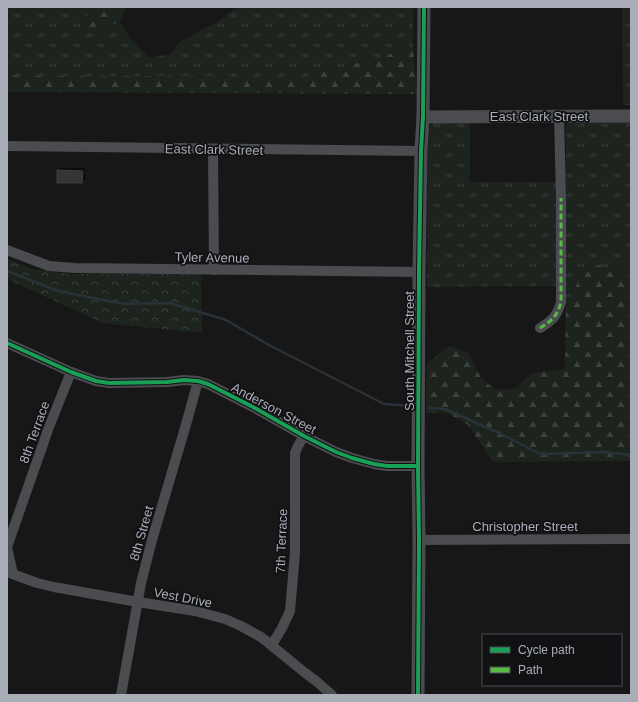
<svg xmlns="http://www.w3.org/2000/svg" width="638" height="702" font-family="Arial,sans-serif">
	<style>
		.grass { fill: url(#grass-tufts) }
		.forest { fill: url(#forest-firs) }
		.park { fill: url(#park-crowns) }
		.shadow { fill: #0007 }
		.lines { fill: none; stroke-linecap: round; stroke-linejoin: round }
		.stream { stroke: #2a3239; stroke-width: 2.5 }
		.building { fill: #353536; stroke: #3f4043 }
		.minor { stroke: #4b4c50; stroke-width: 10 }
		.tertiary { stroke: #4b4c50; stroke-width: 13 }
		.quiet { stroke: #58b947; stroke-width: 3; stroke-dasharray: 6 3; stroke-linecap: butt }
		.cycleway-casing { stroke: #111113; stroke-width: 6 }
		.cycleway { stroke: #1a9f57; stroke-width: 4 }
		.labels { text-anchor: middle; stroke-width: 3.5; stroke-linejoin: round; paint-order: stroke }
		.street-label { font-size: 13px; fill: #a8adb8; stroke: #111113 }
	</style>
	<defs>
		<pattern id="grass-tufts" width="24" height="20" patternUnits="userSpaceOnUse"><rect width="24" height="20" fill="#1d241e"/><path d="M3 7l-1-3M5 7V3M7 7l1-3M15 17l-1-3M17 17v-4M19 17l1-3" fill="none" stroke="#3b413d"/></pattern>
		<pattern id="forest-firs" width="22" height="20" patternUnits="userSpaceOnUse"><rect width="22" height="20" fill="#1d241e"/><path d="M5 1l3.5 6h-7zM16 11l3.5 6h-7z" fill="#3b413d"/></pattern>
		<pattern id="park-crowns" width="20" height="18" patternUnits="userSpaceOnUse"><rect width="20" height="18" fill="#1d241e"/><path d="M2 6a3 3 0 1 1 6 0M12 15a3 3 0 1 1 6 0" fill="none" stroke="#3b413d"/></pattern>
	</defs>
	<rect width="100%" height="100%" fill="#171717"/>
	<g class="grass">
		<path d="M 7,7 L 93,7 L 86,11 L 92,34 L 119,22 L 132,40 L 148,57 L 170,55 L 181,41 L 219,21 L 237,7 L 413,7 L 413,48 L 305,77 L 7,76 Z"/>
		<path d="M 622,7 L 631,7 L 631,105 L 623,105 Z"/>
		<path d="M 470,119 L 470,182 L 554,182 L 558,184 L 558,286 L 427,287 L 428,133 L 430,126 L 433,122 Z"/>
		<path d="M 631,120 L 631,258 L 617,274 L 600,265 L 584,268 L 566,308 L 566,126 L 567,123 Z"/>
	</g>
	<g class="forest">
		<path d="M 93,7 L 127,7 L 119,22 L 92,34 L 86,11 Z"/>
		<path d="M 413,48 L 417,94 L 7,92 L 7,76 L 305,77 Z"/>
		<path d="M 631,258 L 631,461 L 493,462 L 468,425 L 447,413 L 426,413 L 427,363 L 450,346 L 468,353 L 481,378 L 496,390 L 516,388 L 532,373 L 565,369 L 566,308 L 584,268 L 600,265 L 617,274 Z"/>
	</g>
	<path class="park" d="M 7,259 L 32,269 L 69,274 L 201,274 L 202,333 L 103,323 L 7,279 Z"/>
	<path class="shadow" d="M 61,168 L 85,168 L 85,179 L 82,182 L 58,171 Z"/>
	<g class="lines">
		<g class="stream">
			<path d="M 7,271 L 58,291 L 124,304 L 170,303 L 226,320 L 269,345 L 384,404 L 411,406"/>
			<path d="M 430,408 L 445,409 L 499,433 L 540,454 L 604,452 L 631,455"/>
		</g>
	</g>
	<path class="building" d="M 57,170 L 83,171 L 82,183 L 57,183 Z"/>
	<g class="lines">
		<g class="minor">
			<path d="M 7,146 L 421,151"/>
			<path d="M 213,149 L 214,270"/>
			<path d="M 7,250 L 49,266 L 75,268 L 419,272"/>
			<path d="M 540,328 C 553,320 557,316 561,302 L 561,198 L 559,116"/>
			<path d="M 7,343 L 71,372 L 96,381 L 109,383 L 167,382 L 184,380 L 198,381 L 208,384 L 253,407 L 304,436 L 336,452 L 352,458 L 374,464 L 387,466 L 418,466"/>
			<path d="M 419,540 L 631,539"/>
			<path d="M 7,572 L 37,583 L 54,587 L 138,602 L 195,611 L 225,619 L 241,626 L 261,637 L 271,645 L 304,672 L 316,681 L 332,695"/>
			<path d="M 13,574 L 7,547 L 49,427 L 71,372"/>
			<path d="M 271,645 L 276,638 L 282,628 L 290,611 L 295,553 L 295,453 L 298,446 L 304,436"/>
			<path d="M 121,695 L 141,583 L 152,540 L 187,421 L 198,381"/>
		</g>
		<g class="tertiary">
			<path d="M 423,117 L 631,116"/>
			<path d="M 418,695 L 419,540 L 418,466 L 419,272 L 421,151 L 423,117 L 424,7"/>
		</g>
		<path class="quiet" d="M 540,328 C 553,320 557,316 561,302 L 561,198"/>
		<defs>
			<g id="cycleway">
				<path d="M 7,343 L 71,372 L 96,381 L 109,383 L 167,382 L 184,380 L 198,381 L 208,384 L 253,407 L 304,436 L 336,452 L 352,458 L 374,464 L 387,466 L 418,466"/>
				<path d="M 418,695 L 419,540 L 418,466 L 419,272 L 421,151 L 423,117 L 424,7"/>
			</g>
		</defs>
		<use href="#cycleway" class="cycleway-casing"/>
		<use href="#cycleway" class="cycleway"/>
	</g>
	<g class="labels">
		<g class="street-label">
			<text x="539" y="121">East Clark Street</text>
			<text transform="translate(214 149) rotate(1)" y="5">East Clark Street</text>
			<text transform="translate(212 257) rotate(1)" y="5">Tyler Avenue</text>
			<text transform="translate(409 351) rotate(-90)" y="5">South Mitchell Street</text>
			<text transform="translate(274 408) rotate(28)" y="5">Anderson Street</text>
			<text transform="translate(34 432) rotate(-70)" y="5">8th Terrace</text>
			<text x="525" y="531">Christopher Street</text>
			<text transform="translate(141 533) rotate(-74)" y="5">8th Street</text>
			<text transform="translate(281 541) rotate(-88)" y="5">7th Terrace</text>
			<text transform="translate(183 597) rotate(11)" y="5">Vest Drive</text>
		</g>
	</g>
	<rect width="638" height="702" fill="none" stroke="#a8adb8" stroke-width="16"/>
	<rect x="482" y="634" width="140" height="52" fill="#111113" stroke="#4d4f55"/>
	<rect x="490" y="647" width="20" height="6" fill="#1a9f57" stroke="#4d4f55"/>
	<text x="518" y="654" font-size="12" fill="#a8adb8">Cycle path</text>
	<rect x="490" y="667" width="20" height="6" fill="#58b947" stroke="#4d4f55"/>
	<text x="518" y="674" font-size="12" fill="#a8adb8">Path</text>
</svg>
